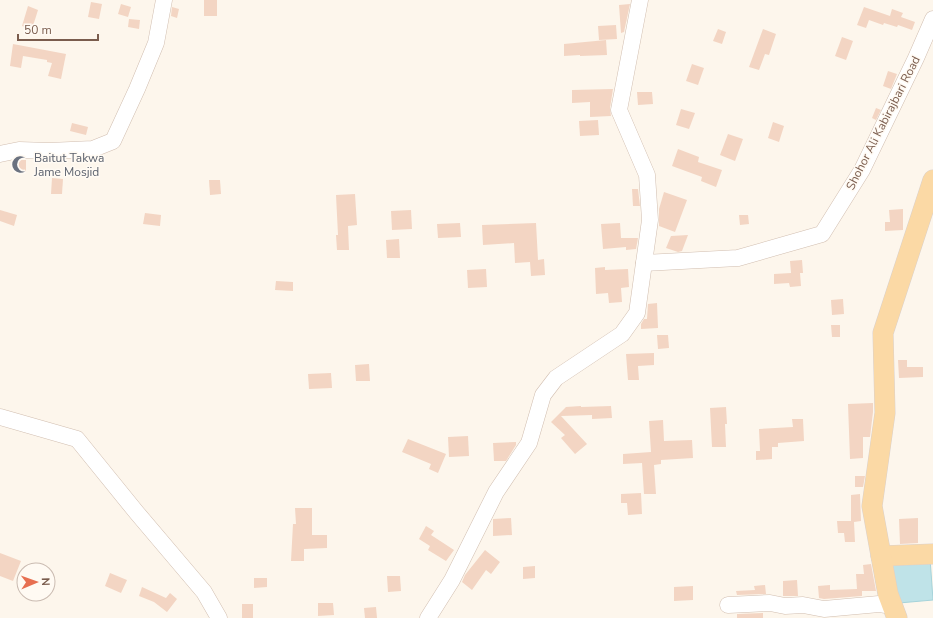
<svg xmlns="http://www.w3.org/2000/svg" width="933" height="618" font-family="'Nunito Sans',sans-serif">
	<style>
		.water { fill: #bfe3e8; stroke: #a5d3da }
		.building { fill: #f3d5c3 }
		.lines { fill: none; stroke-linecap: round; stroke-linejoin: round }
		.minor-casing { stroke: #d1beb0; stroke-width: 17 }
		.major-casing { stroke: #dad1cd; stroke-width: 21 }
		.minor { stroke: #fff; stroke-width: 16 }
		.major { stroke: #fbd9a5; stroke-width: 20 }
		.labels { text-anchor: middle; stroke-width: 3; stroke-linejoin: round; paint-order: stroke }
		.street-label { font-size: 12px; fill: #7a5c4d; stroke: #fffaf3 }
		.worship-label { font-size: 12px; fill: #5b616d; stroke: #fffaf3; text-anchor: start }
	</style>
	<rect width="100%" height="100%" fill="#fdf6ec"/>
	<path class="water" d="M 930,558 L 933,600 L 899,603 L 890,561 Z"/>
	<g class="building">
		<rect x="204" y="0" width="13" height="16"/>
		<path d="M 91,2 L 102,4 L 99,19 L 88,17 Z"/>
		<path d="M 121,4 L 131,7 L 128,17 L 118,14 Z"/>
		<path d="M 630,4 L 624,32 L 621,33 L 619,5 Z"/>
		<path d="M 28,6 L 38,10 L 32,29 L 22,26 Z"/>
		<path d="M 172,7 L 179,9 L 177,18 L 171,16 Z"/>
		<path d="M 864,7 L 890,16 L 892,9 L 903,13 L 901,17 L 915,22 L 912,30 L 898,25 L 897,27 L 884,23 L 883,25 L 869,20 L 866,28 L 857,25 Z"/>
		<path d="M 129,19 L 140,20 L 139,29 L 128,27 Z"/>
		<path d="M 616,25 L 617,39 L 599,40 L 598,26 Z"/>
		<path d="M 718,29 L 726,32 L 722,44 L 713,41 Z"/>
		<path d="M 763,29 L 776,34 L 769,55 L 765,54 L 759,70 L 749,67 Z"/>
		<path d="M 842,37 L 853,41 L 846,60 L 835,56 Z"/>
		<path d="M 606,40 L 607,55 L 580,56 L 580,55 L 564,56 L 564,44 Z"/>
		<path d="M 13,44 L 66,54 L 61,79 L 48,76 L 52,63 L 47,62 L 47,60 L 23,56 L 21,68 L 10,66 Z"/>
		<path d="M 692,64 L 704,68 L 698,85 L 686,81 Z"/>
		<path d="M 888,71 L 897,74 L 891,89 L 883,86 Z"/>
		<path d="M 613,89 L 610,108 L 611,116 L 590,117 L 590,102 L 572,103 L 572,90 Z"/>
		<path d="M 637,92 L 652,92 L 653,104 L 638,105 Z"/>
		<path d="M 876,108 L 881,110 L 876,120 L 872,118 Z"/>
		<path d="M 681,109 L 695,113 L 689,129 L 676,125 Z"/>
		<path d="M 598,120 L 599,135 L 580,136 L 579,121 Z"/>
		<path d="M 773,122 L 784,126 L 779,142 L 768,138 Z"/>
		<path d="M 72,123 L 88,127 L 86,135 L 70,131 Z"/>
		<path d="M 728,134 L 743,139 L 735,161 L 720,155 Z"/>
		<path d="M 678,149 L 699,157 L 698,162 L 722,170 L 716,187 L 701,181 L 702,177 L 672,166 Z"/>
		<path d="M 16,160 L 26,160 L 26,172 L 17,172 Z"/>
		<path d="M 52,178 L 63,179 L 62,194 L 51,194 Z"/>
		<path d="M 209,180 L 220,180 L 221,194 L 210,195 Z"/>
		<path d="M 632,189 L 638,189 L 640,206 L 633,206 Z"/>
		<path d="M 664,192 L 687,200 L 675,232 L 659,226 L 659,209 Z"/>
		<path d="M 355,194 L 357,225 L 348,226 L 349,250 L 337,250 L 336,235 L 338,235 L 336,195 Z"/>
		<path d="M 903,209 L 903,230 L 885,231 L 885,222 L 890,222 L 889,210 Z"/>
		<path d="M 0,210 L 17,215 L 14,226 L 0,221 Z"/>
		<path d="M 411,210 L 412,229 L 392,230 L 391,211 Z"/>
		<path d="M 145,213 L 161,215 L 160,226 L 143,224 Z"/>
		<path d="M 739,215 L 748,215 L 749,224 L 740,225 Z"/>
		<path d="M 460,223 L 461,237 L 438,238 L 437,224 Z"/>
		<path d="M 536,223 L 538,260 L 544,259 L 545,275 L 531,276 L 530,262 L 515,263 L 514,243 L 483,245 L 482,225 Z"/>
		<path d="M 620,223 L 621,238 L 638,238 L 636,249 L 626,250 L 626,247 L 603,249 L 601,224 Z"/>
		<path d="M 688,235 L 682,251 L 678,252 L 666,248 L 671,236 Z"/>
		<path d="M 399,239 L 400,258 L 387,258 L 386,240 Z"/>
		<path d="M 802,260 L 803,273 L 800,273 L 801,286 L 790,287 L 789,283 L 774,284 L 774,274 L 791,273 L 790,261 Z"/>
		<path d="M 605,267 L 605,270 L 628,269 L 629,287 L 621,288 L 622,302 L 609,303 L 608,293 L 596,294 L 595,268 Z"/>
		<path d="M 486,269 L 487,287 L 468,288 L 467,270 Z"/>
		<path d="M 276,281 L 293,282 L 293,291 L 275,290 Z"/>
		<path d="M 843,299 L 844,314 L 832,315 L 831,300 Z"/>
		<path d="M 657,303 L 658,328 L 641,329 L 641,324 L 644,319 L 647,319 L 648,304 Z"/>
		<path d="M 831,325 L 840,325 L 840,337 L 832,337 Z"/>
		<path d="M 657,335 L 668,335 L 669,348 L 658,349 Z"/>
		<path d="M 654,353 L 654,365 L 638,366 L 639,380 L 628,380 L 626,354 Z"/>
		<path d="M 898,360 L 907,360 L 907,367 L 923,367 L 923,377 L 899,378 Z"/>
		<path d="M 369,364 L 370,381 L 356,381 L 355,365 Z"/>
		<path d="M 331,373 L 332,388 L 309,389 L 308,374 Z"/>
		<path d="M 873,403 L 873,412 L 870,437 L 863,437 L 863,458 L 850,459 L 848,404 Z"/>
		<path d="M 581,406 L 581,407 L 611,406 L 612,418 L 592,419 L 592,415 L 561,416 L 587,444 L 575,454 L 561,438 L 565,435 L 551,422 L 566,407 Z"/>
		<path d="M 726,407 L 727,424 L 725,424 L 726,447 L 712,447 L 710,408 Z"/>
		<path d="M 792,419 L 803,419 L 804,441 L 778,443 L 778,447 L 772,447 L 772,459 L 756,460 L 756,451 L 760,451 L 759,429 L 793,427 Z"/>
		<path d="M 663,420 L 664,441 L 692,440 L 693,458 L 661,460 L 661,464 L 654,465 L 656,494 L 644,494 L 642,463 L 623,464 L 623,454 L 651,452 L 649,421 Z"/>
		<path d="M 468,436 L 469,456 L 449,457 L 448,437 Z"/>
		<path d="M 408,439 L 446,454 L 438,473 L 429,469 L 431,464 L 402,452 Z"/>
		<path d="M 516,442 L 516,445 L 506,461 L 494,461 L 493,443 Z"/>
		<path d="M 855,476 L 865,476 L 863,487 L 855,487 Z"/>
		<path d="M 641,493 L 642,514 L 628,515 L 627,503 L 621,503 L 621,494 Z"/>
		<path d="M 860,494 L 861,521 L 854,522 L 855,542 L 845,542 L 844,533 L 838,533 L 837,521 L 851,521 L 851,495 Z"/>
		<path d="M 295,508 L 312,508 L 312,535 L 327,535 L 327,548 L 304,549 L 304,561 L 291,561 L 293,524 L 296,524 Z"/>
		<path d="M 511,518 L 512,535 L 493,536 L 493,519 Z"/>
		<path d="M 918,518 L 918,543 L 900,544 L 899,519 Z"/>
		<path d="M 426,526 L 434,531 L 431,535 L 454,550 L 446,561 L 428,550 L 430,546 L 419,539 Z"/>
		<path d="M 485,550 L 500,562 L 491,574 L 486,570 L 472,590 L 462,582 L 465,575 Z"/>
		<path d="M 0,553 L 21,561 L 13,581 L 0,576 Z"/>
		<path d="M 871,564 L 876,591 L 862,591 L 862,596 L 824,599 L 819,598 L 818,586 L 830,585 L 830,590 L 857,589 L 856,574 L 864,574 L 863,565 Z"/>
		<path d="M 535,566 L 535,578 L 523,579 L 523,567 Z"/>
		<path d="M 110,573 L 127,580 L 121,593 L 105,586 Z"/>
		<path d="M 387,576 L 400,576 L 401,591 L 388,592 Z"/>
		<path d="M 254,578 L 267,578 L 267,587 L 254,588 Z"/>
		<path d="M 797,580 L 798,596 L 783,596 L 783,581 Z"/>
		<path d="M 765,585 L 766,594 L 737,595 L 736,591 L 755,590 L 754,586 Z"/>
		<path d="M 693,586 L 693,600 L 674,601 L 674,587 Z"/>
		<path d="M 142,587 L 166,598 L 170,593 L 177,599 L 167,612 L 154,602 L 139,596 Z"/>
		<path d="M 318,603 L 333,603 L 334,615 L 318,616 Z"/>
		<rect x="242" y="604" width="11" height="14"/>
		<path d="M 376,607 L 377,618 L 365,618 L 364,608 Z"/>
		<path d="M 763,613 L 763,618 L 737,618 L 737,614 Z"/>
	</g>
	<g class="lines">
		<defs>
			<g id="minor">
				<path d="M 0,154 L 19,150 L 49,151 L 93,149 L 113,141 L 137,89 L 156,43 L 164,0"/>
				<path d="M 644,263 L 738,258 L 822,234 L 862,170 L 916,58 L 933,19"/>
				<path d="M 0,417 L 77,439 L 137,513 L 204,592 L 219,618"/>
				<path d="M 728,605 L 770,603 L 785,606 L 803,605 L 824,609 L 879,604 L 893,606"/>
				<path d="M 428,618 L 452,580 L 496,492 L 529,443 L 543,395 L 556,378 L 622,334 L 637,313 L 650,220 L 647,175 L 619,110 L 640,0"/>
			</g>
			<g id="major">
				<path d="M 881,556 L 933,554"/>
				<path d="M 897,618 L 888,594 L 872,506 L 885,413 L 883,333 L 933,180"/>
			</g>
		</defs>
		<use href="#minor" class="minor-casing"/>
		<use href="#major" class="major-casing"/>
		<use href="#minor" class="minor"/>
		<use href="#major" class="major"/>
	</g>
	<defs>
		<symbol id="mosque-bare" viewBox="-9 -9 18 18"><path d="M3.5-4.9A6 6 0 1 0 3.5 4.9A5 5 0 1 1 3.5-4.9Z" fill="#6b7280" stroke="#fffaf3" stroke-width="2.5" paint-order="stroke"/></symbol>
	</defs>
	<g fill-rule="evenodd">
		<use href="#mosque-bare" x="8" y="152" width="25" height="25"/>
	</g>
	<g class="labels">
		<g class="street-label">
			<text transform="translate(883 123) rotate(-63)" y="4">Shohor Ali Kabirajbari Road</text>
		</g>
		<g class="worship-label">
			<text x="34" y="162">Baitut Takwa<tspan x="34" dy="14">Jame Mosjid</tspan></text>
		</g>
	</g>
	<g transform="translate(36 582) rotate(88)"><circle r="19" fill="#fffaf3" stroke="#cabbb1"/>
	<path d="M0-3L7 15L0 10L-7 15Z" fill="#e76f51"/>
	<text y="-6" font-size="11" font-weight="bold" text-anchor="middle" fill="#7a5c4d">N</text>
	</g>
	<path d="M18 34v6h80v-6" fill="none" stroke="#7a5c4d" stroke-width="2"/>
	<text x="24" y="34" font-size="12" fill="#7a5c4d" stroke="#fffaf3" stroke-width="3" paint-order="stroke">50 m</text>
</svg>
